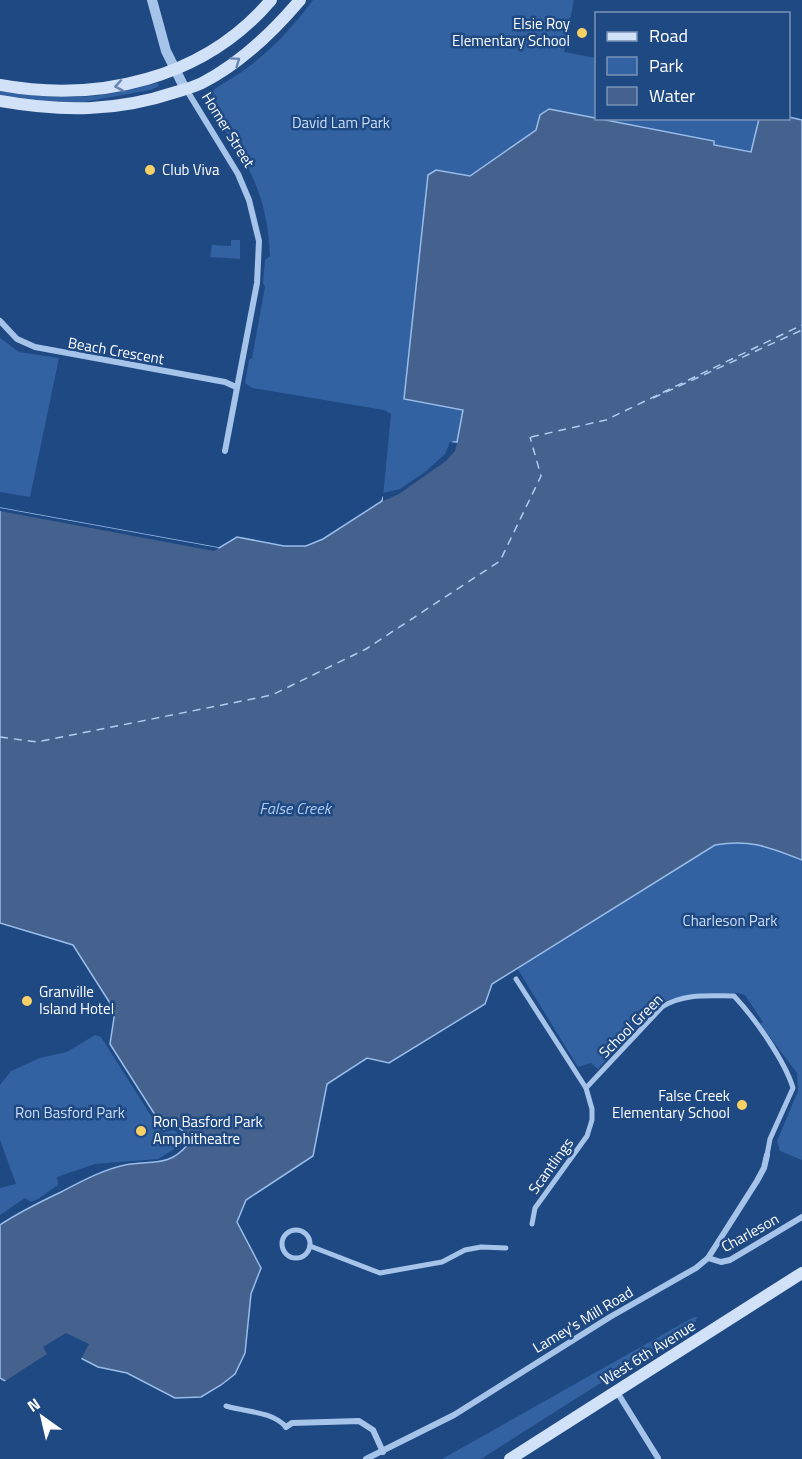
<svg xmlns="http://www.w3.org/2000/svg" width="802" height="1459" font-family="'Titillium Web',sans-serif">
	<style>
		.green { fill: #3262a1 }
		.water { fill: #44628d; stroke: #99bdeb; stroke-width: 1.5 }
		.pier { fill: #1f4983 }
		.lines { fill: none; stroke-linecap: round; stroke-linejoin: round }
		.ferry { stroke: #b1cdf1; stroke-width: 1.5; stroke-dasharray: 8 6; stroke-linecap: butt }
		.pedestrian { stroke: #a6c3e9; stroke-width: 5 }
		.minor { stroke: #a6c3e9; stroke-width: 6 }
		.tertiary { stroke: #a6c3e9; stroke-width: 10 }
		.secondary { stroke: #d1e1f7; stroke-width: 12 }
		.oneway { stroke: #6686b1 }
		.poi-dot { fill: #f8d065; stroke: #1f4983; stroke-width: 2 }
		.labels { text-anchor: middle; stroke-width: 5; stroke-linejoin: round; paint-order: stroke }
		.poi-label { font-size: 15px; fill: #fff; stroke: #1f4983; text-anchor: start }
		.park-label { font-size: 15px; fill: #caddf7; stroke: #1f4983 }
		.street-label { font-size: 15px; fill: #fff; stroke: #1f4983 }
		.water-label { font-size: 16px; font-style: italic; fill: #b1cdf1; stroke: #1f4983 }
	</style>
	<rect width="100%" height="100%" fill="#1f4983"/>
	<g class="green">
		<path d="M 313,0 L 574,0 L 564,52 L 596,58 L 596,118 L 549,109 L 540,115 L 536,130 L 470,176 L 436,170 L 428,178 L 404,398 L 464,410 L 457,443 L 448,456 L 400,491 L 383,497 L 391,414 L 384,410 L 252,388 L 245,383 L 249,360 L 252,358 L 265,287 L 263,283 L 265,260 L 270,256 C 267,190 246,159 209,107 L 207,101 C 211,88 223,84 234,77 C 265,57 291,30 313,0 Z"/>
		<path d="M 157,83 L 159,84 L 158,87 L 150,90 L 67,105 L 0,96 L 0,91 C 59,100 99,100 157,83 Z"/>
		<path d="M 599,119 L 759,119 L 752,152 L 714,145 L 714,141 Z"/>
		<path d="M 231,240 L 240,240 L 240,259 L 210,257 L 212,245 L 231,246 Z"/>
		<path d="M 0,338 L 19,352 L 59,358 L 30,497 L 0,492 Z"/>
		<path d="M 734,842 L 758,844 L 802,860 L 802,1160 L 780,1151 L 777,1141 L 798,1091 L 797,1073 L 760,1024 L 763,1022 L 745,995 L 738,993 C 709,994 680,992 655,1006 L 598,1069 L 591,1063 L 578,1067 L 517,968 L 715,845 Z"/>
		<path d="M 95,1035 L 101,1037 L 162,1133 L 173,1130 L 177,1132 L 182,1141 L 181,1145 L 158,1159 L 95,1164 L 57,1177 L 58,1185 L 38,1199 L 31,1202 L 25,1198 L 0,1215 L 0,1188 L 16,1184 L 0,1140 L 0,1085 L 11,1071 L 40,1058 L 67,1052 Z"/>
		<path d="M 694,1317 L 697,1317 L 695,1323 L 481,1459 L 442,1459 Z"/>
	</g>
	<path class="water" d="M 549,109 L 714,141 L 714,145 L 751,152 L 759,119 L 789,117 L 802,120 L 802,860 C 768,847 751,839 715,845 L 492,984 L 485,1004 L 389,1063 L 367,1058 L 327,1084 L 313,1156 L 246,1200 L 237,1222 L 261,1268 L 251,1294 L 245,1353 L 235,1374 L 221,1385 L 201,1397 L 175,1398 L 127,1373 L 98,1367 L 71,1353 L 55,1355 L 14,1382 L 5,1381 L 0,1378 L 0,1225 C 19,1212 40,1202 61,1192 C 82,1181 102,1170 125,1165 C 151,1160 169,1168 188,1144 C 187,1132 182,1129 172,1125 L 164,1129 L 110,1044 L 115,1011 L 73,945 L 0,923 L 0,508 L 219,548 L 237,537 L 284,546 L 306,546 L 323,539 L 382,501 L 383,497 L 400,491 L 448,456 L 453,442 L 457,442 L 463,410 L 404,399 L 428,175 L 436,170 L 470,176 L 536,130 L 540,115 Z"/>
	<g class="pier">
		<path d="M 450,442 L 457,443 L 455,451 L 446,461 L 399,494 L 383,501 L 383,493 L 400,489 L 426,471 L 445,454 Z"/>
		<path d="M 0,508 L 219,548 L 214,551 L 0,511 Z"/>
		<path d="M 66,1333 L 89,1344 L 80,1361 L 71,1356 L 56,1358 L 15,1384 L 2,1383 L 47,1354 L 43,1347 Z"/>
	</g>
	<g class="lines">
		<g class="ferry">
			<path d="M 653,398 L 802,330"/>
			<path d="M 531,437 L 606,420 L 802,325"/>
			<path d="M 0,737 L 37,742 L 272,695 L 366,649 L 500,561 L 541,476 L 530,437"/>
		</g>
		<g class="pedestrian">
			<path d="M 516,979 L 586,1088 L 592,1109 L 592,1120 L 587,1136 L 535,1208 L 532,1224"/>
			<path d="M 586,1088 L 662,1007 C 684,993 710,996 734,996 C 754,1017 785,1061 793,1088 L 770,1139 L 767,1155"/>
			<circle cx="296" cy="1244" r="14"/>
			<path d="M 310,1246 L 380,1273 L 442,1262 L 465,1250 L 481,1247 L 506,1248"/>
			<path d="M 226,1406 C 245,1412 272,1411 286,1427"/>
		</g>
		<g class="minor">
			<path d="M 186,89 L 238,174 L 249,200 L 259,241 L 257,283 L 225,451"/>
			<path d="M 0,321 L 17,339 L 35,347 L 225,382 L 236,387"/>
			<path d="M 708,1258 L 721,1262 L 730,1260 L 802,1217"/>
			<path d="M 617,1392 L 658,1458"/>
			<path d="M 286,1427 L 292,1423 L 359,1421 L 373,1430 L 383,1452"/>
			<path d="M 366,1459 L 454,1415 L 610,1317 L 696,1268 L 708,1258 L 757,1181 L 764,1168 L 767,1155"/>
		</g>
		<path class="tertiary" d="M 152,0 L 166,51 L 185,89"/>
		<g class="secondary">
			<path d="M 0,85 C 98,103 204,79 271,0"/>
			<path d="M 0,101 C 62,112 116,112 176,92 C 185,89 194,87 202,83 C 241,63 272,33 300,0"/>
			<path d="M 510,1459 L 802,1273"/>
		</g>
	</g>
	<defs><path id="oneway-chevron" d="M-2-3.5L2.5 0L-2 3.5" fill="none" stroke-width="1.6" stroke-linecap="round" stroke-linejoin="round" transform="scale(1.5)"/></defs>
	<g class="oneway">
		<use href="#oneway-chevron" transform="translate(236 61) rotate(-35)"/>
		<use href="#oneway-chevron" transform="translate(119 86) rotate(170)"/>
	</g>
	<g class="poi-dot">
		<circle cx="582" cy="33" r="6"/>
		<circle cx="150" cy="170" r="6"/>
		<circle cx="27" cy="1001" r="6"/>
		<circle cx="742" cy="1105" r="6"/>
		<circle cx="141" cy="1131" r="6"/>
	</g>
	<g class="labels">
		<g class="poi-label">
			<text x="570" y="29" text-anchor="end">Elsie Roy<tspan x="570" dy="17">Elementary School</tspan></text>
			<text x="162" y="175">Club Viva</text>
			<text x="39" y="997">Granville<tspan x="39" dy="17">Island Hotel</tspan></text>
			<text x="730" y="1101" text-anchor="end">False Creek<tspan x="730" dy="17">Elementary School</tspan></text>
			<text x="153" y="1127">Ron Basford Park<tspan x="153" dy="17">Amphitheatre</tspan></text>
		</g>
		<g class="park-label">
			<text x="341" y="128">David Lam Park</text>
			<text x="730" y="926">Charleson Park</text>
			<text x="70" y="1118">Ron Basford Park</text>
		</g>
		<g class="street-label">
			<text transform="translate(228 130) rotate(58)" y="5">Homer Street</text>
			<text transform="translate(116 351) rotate(10)" y="5">Beach Crescent</text>
			<text transform="translate(631 1026) rotate(-45)" y="5">School Green</text>
			<text transform="translate(551 1166) rotate(-54)" y="5">Scantlings</text>
			<text transform="translate(750 1233) rotate(-29)" y="5">Charleson</text>
			<text transform="translate(583 1320) rotate(-31)" y="5">Lamey's Mill Road</text>
			<text transform="translate(648 1353) rotate(-32)" y="5">West 6th Avenue</text>
		</g>
		<g class="water-label">
			<text x="295" y="814">False Creek</text>
		</g>
	</g>
	<rect x="595" y="12" width="195" height="108" fill="#1f4983" stroke="#7992b5" stroke-width="1.5"/>
	<rect x="607" y="32" width="30" height="9" fill="#d1e1f7" stroke="#7992b5" stroke-width="1.5"/>
	<text x="649" y="42" font-size="18" fill="#ffffff">Road</text>
	<rect x="607" y="57" width="30" height="18" fill="#3262a1" stroke="#7992b5" stroke-width="1.5"/>
	<text x="649" y="72" font-size="18" fill="#ffffff">Park</text>
	<rect x="607" y="87" width="30" height="18" fill="#44628d" stroke="#7992b5" stroke-width="1.5"/>
	<text x="649" y="102" font-size="18" fill="#ffffff">Water</text>
	<g transform="translate(42 1417) rotate(326)" stroke="#1f4983" stroke-width="4.5" paint-order="stroke">
	<path d="M0-4.5L10 22L0 15L-10 22Z" fill="#ffffff"/>
	<text y="-9" font-size="16" font-weight="bold" text-anchor="middle" fill="#ffffff">N</text>
	</g>
</svg>
